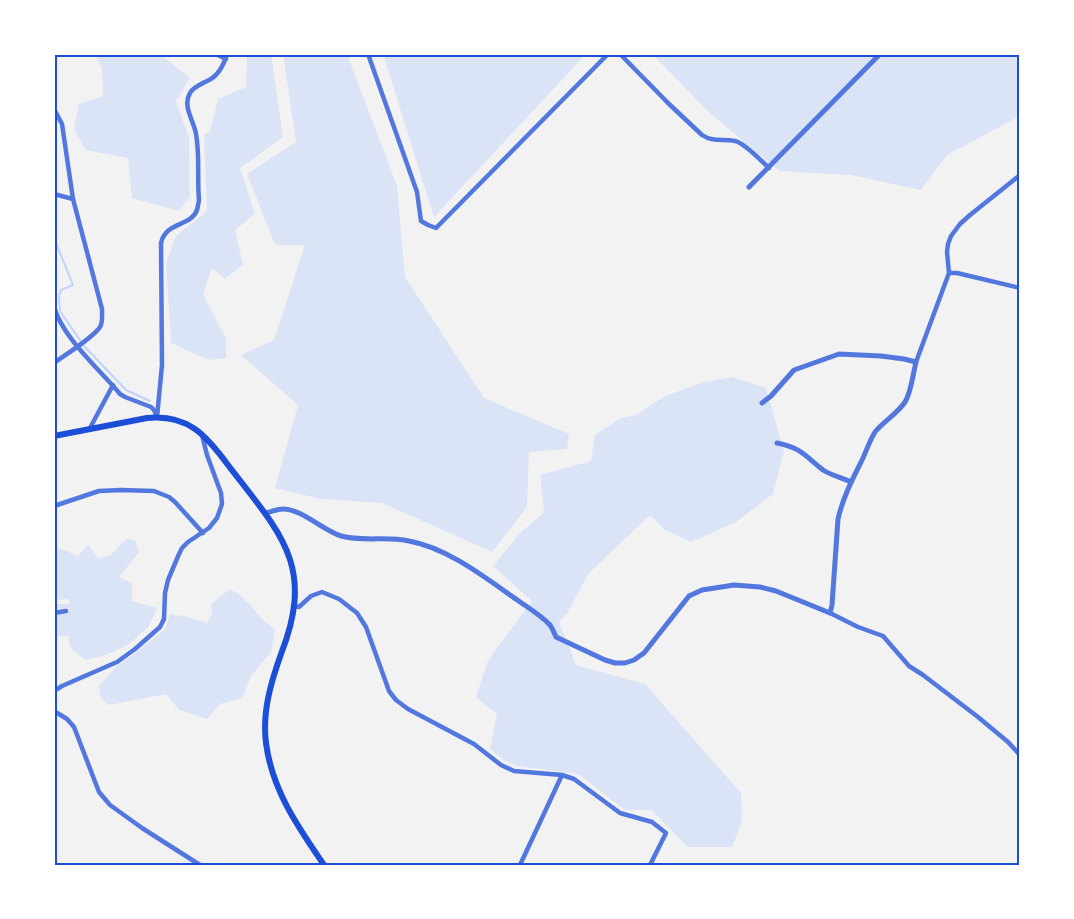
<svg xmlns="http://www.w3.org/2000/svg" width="1074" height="919" font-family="Jost,sans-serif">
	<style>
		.green { fill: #dbe4f7 }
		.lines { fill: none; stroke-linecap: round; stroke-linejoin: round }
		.stream { stroke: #bfd3fe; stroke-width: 2 }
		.minor { stroke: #5277de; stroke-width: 4.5 }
		.tertiary { stroke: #5277de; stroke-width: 5 }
		.secondary { stroke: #1d4ed8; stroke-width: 6 }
		.neatline { fill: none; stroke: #1d4ed8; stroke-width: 2 }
	</style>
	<rect width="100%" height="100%" fill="#f2f2f2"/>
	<g class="green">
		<path d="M 95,54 L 160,54 L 190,78 L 176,101 L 189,138 L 190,197 L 179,211 L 132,198 L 128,158 L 86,150 L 74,129 L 79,104 L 103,96 L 102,68 Z"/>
		<path d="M 247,54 L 271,54 L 283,137 L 240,168 L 255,214 L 235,230 L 243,265 L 225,279 L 212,268 L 203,294 L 226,339 L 226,358 L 208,360 L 171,343 L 166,263 L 176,236 L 207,211 L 204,135 L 210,131 L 218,99 L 246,87 Z"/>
		<path d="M 283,54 L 347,54 L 397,186 L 405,277 L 484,398 L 569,434 L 567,449 L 529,452 L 527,507 L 492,552 L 382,503 L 321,499 L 275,488 L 298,405 L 241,355 L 274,340 L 305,245 L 275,245 L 247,174 L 296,142 Z"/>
		<path d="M 383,54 L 586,54 L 434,217 Z"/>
		<path d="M 652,54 L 1020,54 L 1020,116 L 947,155 L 921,190 L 851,175 L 779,171 L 711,114 Z"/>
		<path d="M 732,377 L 766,388 L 784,451 L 773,494 L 736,522 L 691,542 L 665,530 L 650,515 L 589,573 L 567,613 L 559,622 L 576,665 L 645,684 L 741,793 L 742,822 L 732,847 L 688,847 L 651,810 L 625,810 L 578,774 L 517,766 L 505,761 L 490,749 L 497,714 L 476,697 L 487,663 L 499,645 L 532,601 L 493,566 L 520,533 L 544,512 L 540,475 L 591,461 L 595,435 L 621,418 L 636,415 L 665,396 L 701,383 Z"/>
		<path d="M 126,539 L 135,540 L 139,552 L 119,577 L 132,583 L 132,601 L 157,608 L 149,626 L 129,644 L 109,654 L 86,660 L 71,649 L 68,639 L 69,635 L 57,637 L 56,604 L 71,604 L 67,599 L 54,600 L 54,546 L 78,556 L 88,545 L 98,558 L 110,556 Z"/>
		<path d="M 230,589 L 240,595 L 253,608 L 262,619 L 275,629 L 271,652 L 251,676 L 242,698 L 220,704 L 207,719 L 179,710 L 166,694 L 109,705 L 101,698 L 99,686 L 118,665 L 138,651 L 165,629 L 170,614 L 188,617 L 207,623 L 212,614 L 211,604 Z"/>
	</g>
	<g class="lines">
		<path class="stream" d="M 54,238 L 73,285 L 61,290 L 59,296 L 60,311 L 84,346 L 126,390 L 150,401"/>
		<g class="minor">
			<path d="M 216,54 L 226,59"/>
			<path d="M 368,54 L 417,192 L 421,221 L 428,225 L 436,228 L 608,54"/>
			<path d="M 620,54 L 669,104 L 702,135 C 714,143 723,138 735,141 C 745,143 761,161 769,168"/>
			<path d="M 54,109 L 62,124 L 73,199 L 102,309 C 102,315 103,322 100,327 C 94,337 65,355 54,363"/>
			<path d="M 54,194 L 73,199"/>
			<path d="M 949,273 L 957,273 L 1020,288"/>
			<path d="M 54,307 C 63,338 99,369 120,394 L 125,397 L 151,407 L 154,410 L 156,415"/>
			<path d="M 916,362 L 949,273 L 947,252 L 948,244 L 951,236 L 960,224 L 970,215 L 1020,175"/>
			<path d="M 157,417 L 162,365 L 161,243 C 166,221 191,227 197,210 C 197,210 199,201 199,200 C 197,179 200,155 196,134 C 194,121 182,106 190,93 C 194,86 202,84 209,80 C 219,75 224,64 227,54"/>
			<path d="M 90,428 L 113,385"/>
			<path d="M 54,506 L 99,491 L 121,490 L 154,491 L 169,497 L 175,502 L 203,533"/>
			<path d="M 294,606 L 299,607 L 311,596 L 322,592 L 339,599 L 357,613 L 366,627 L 389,691 L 396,700 L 408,709 L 474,744 L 501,765 L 514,771 L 562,775 L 520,865"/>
			<path d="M 54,613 L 66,611"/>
			<path d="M 830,613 L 858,627 L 883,636 L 909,666 L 923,675 L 978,717 L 1008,742 L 1020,755"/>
			<path d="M 54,691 L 62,686 L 117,662 L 135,649 L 160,627 L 164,619 L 165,593 L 168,580 L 179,554 L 182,548 L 188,542 L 209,528 L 217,518 L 222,504 L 221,493 L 207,455 L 202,435"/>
			<path d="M 54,711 L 67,719 L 74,727 L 99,792 L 110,805 L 142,828 L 200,865"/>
			<path d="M 562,775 L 574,779 L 620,813 L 652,822 L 666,833 L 650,865"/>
		</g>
		<g class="tertiary">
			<path d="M 749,187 L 880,54"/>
			<path d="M 777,443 C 802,448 805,456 823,470 C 831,475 842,478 851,482"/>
			<path d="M 265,513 C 271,512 277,509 283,509 C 302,509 322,530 341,536 C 362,542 387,536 409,541 C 447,548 483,576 513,597 C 525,606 540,614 550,625 C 553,629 554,633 556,637 L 605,660 L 615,663 L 625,663 L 634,660 L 644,653 L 689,596 L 702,590 L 734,585 L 760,587 L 776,591 L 830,613 L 832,605 L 838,519 C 843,497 853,478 863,458 C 867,449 870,440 875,432 C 884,421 897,414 905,402 C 911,393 913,374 916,362 L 904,359 L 881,356 L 839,354 L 794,370 L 771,396 L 762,403"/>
		</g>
		<path class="secondary" d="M 54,436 L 147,418 C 188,414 206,435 228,465 C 280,533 316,565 281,654 C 271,682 262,712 266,743 C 272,790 298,827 324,865"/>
	</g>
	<rect width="1074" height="919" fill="none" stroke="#ffffff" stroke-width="111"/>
	<rect x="56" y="56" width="962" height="808" class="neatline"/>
</svg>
